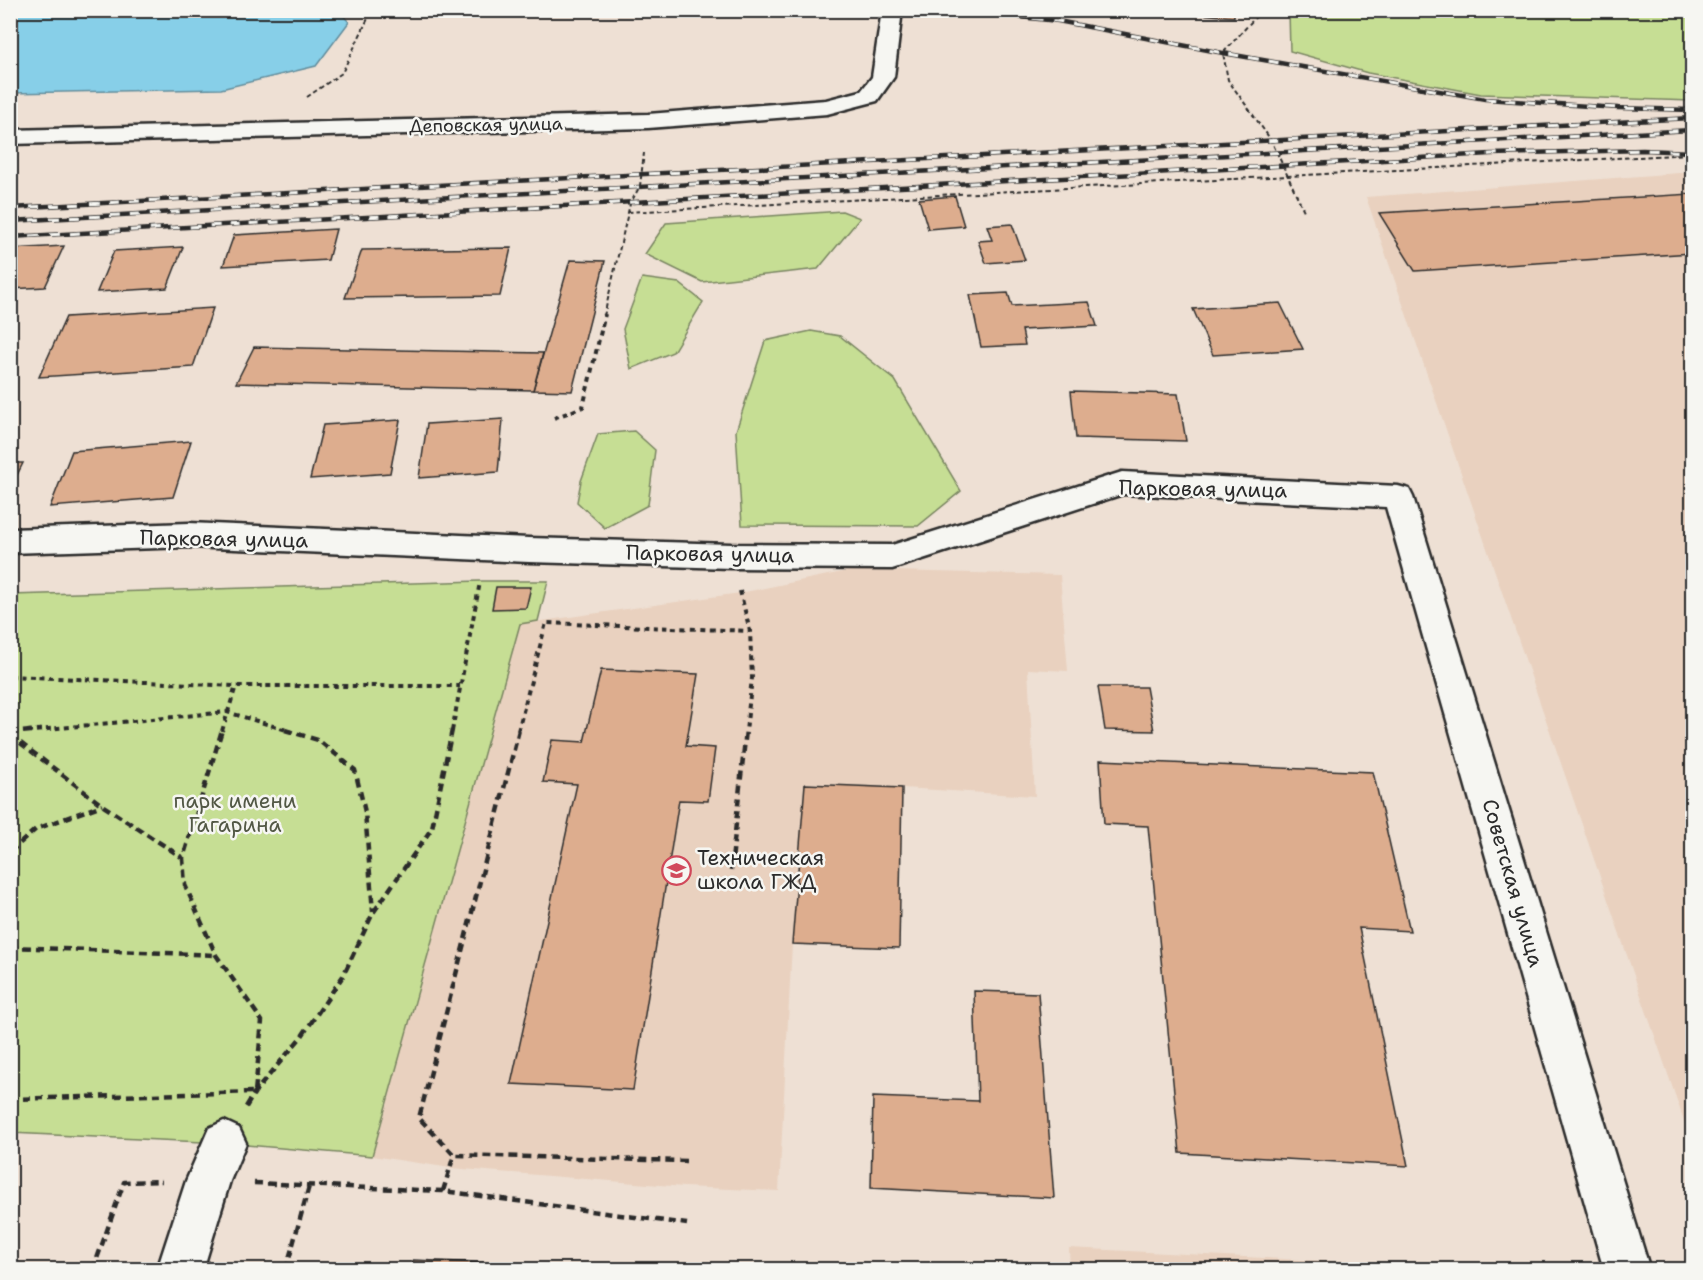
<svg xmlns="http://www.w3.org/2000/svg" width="1703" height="1280" font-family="'Shantell Sans',sans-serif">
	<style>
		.built { fill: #e9d1bf }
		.green { fill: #c6de94; stroke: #788460; stroke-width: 1.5 }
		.water { fill: #87cfe8; stroke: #628d9c; stroke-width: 1.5 }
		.building { fill: #ddad8e; stroke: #2b2b2b; stroke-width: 1.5 }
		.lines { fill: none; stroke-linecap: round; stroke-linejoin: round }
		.street-casing { stroke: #2b2b2b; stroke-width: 5 }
		.path-far2 { stroke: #2b2b2b; stroke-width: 2; stroke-dasharray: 4.5 3; stroke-linecap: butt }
		.path-far1 { stroke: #2b2b2b; stroke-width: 4; stroke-dasharray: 5 4.5; stroke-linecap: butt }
		.path { stroke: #2b2b2b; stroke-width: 4.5; stroke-dasharray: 8 5; stroke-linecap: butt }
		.street { fill: #f6f6f2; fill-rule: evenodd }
		.rail-casing { stroke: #2b2b2b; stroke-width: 4.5 }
		.rail { stroke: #f6f6f2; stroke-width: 3; stroke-dasharray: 10; stroke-linecap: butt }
		.labels { text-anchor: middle; stroke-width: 5; stroke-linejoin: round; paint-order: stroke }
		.far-street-label { font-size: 18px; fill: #2b2b2b; stroke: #f6f6f2 }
		.street-label { font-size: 21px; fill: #2b2b2b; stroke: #f6f6f2 }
		.park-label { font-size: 21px; fill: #525845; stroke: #f6f6f2 }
		.poi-label { font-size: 21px; fill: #2b2b2b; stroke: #f6f6f2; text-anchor: start }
	</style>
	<rect width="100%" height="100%" fill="#eee0d4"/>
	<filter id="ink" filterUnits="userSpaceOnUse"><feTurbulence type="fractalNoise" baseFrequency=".0167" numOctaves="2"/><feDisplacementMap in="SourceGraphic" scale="12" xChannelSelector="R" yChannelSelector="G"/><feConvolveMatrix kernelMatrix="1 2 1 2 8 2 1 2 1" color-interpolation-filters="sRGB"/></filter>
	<g filter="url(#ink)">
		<g class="built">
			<path d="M 1692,172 L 1692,1144 L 1366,197 Z"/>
			<path d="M 852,570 L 1060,575 L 1068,671 L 1028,669 L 1035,796 L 903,788 L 899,948 L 792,944 L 779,1191 L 684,1187 L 451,1168 L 372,1156 L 520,624 L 740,593 Z"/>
			<path d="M 1069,1248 L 1479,1269 L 1070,1269 Z"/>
		</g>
		<g class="green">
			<path d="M 1289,11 L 1692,11 L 1692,101 L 1481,94 L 1368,73 L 1290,51 Z"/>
			<path d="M 842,211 L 860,218 L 818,269 L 702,282 L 645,254 L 666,223 Z"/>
			<path d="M 642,278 L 679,283 L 703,302 L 673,352 L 631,369 L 623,329 Z"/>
			<path d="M 811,331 L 840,336 L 895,380 L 961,491 L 918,526 L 742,525 L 736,431 L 765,341 Z"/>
			<path d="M 634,431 L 655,450 L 648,505 L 605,528 L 577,502 L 581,481 L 598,434 Z"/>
			<path d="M 480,581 L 548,581 L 538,621 L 520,624 L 372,1156 L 224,1143 L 11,1133 L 11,595 Z"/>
		</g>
		<path class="water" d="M 339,11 L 349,22 L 316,66 L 221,89 L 11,93 L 11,11 Z"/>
		<g class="building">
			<path d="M 1150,10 L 1234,10 L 1234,17 Z"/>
			<path d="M 1692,194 L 1692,253 L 1415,271 L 1379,213 Z"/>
			<path d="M 955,196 L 964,226 L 928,229 L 919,199 Z"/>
			<path d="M 1012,224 L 1025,260 L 986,263 L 978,241 L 992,240 L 987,226 Z"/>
			<path d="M 336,229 L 328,260 L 223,266 L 234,235 Z"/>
			<path d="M 64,246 L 45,287 L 10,289 L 10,249 Z"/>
			<path d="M 183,247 L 167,288 L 97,292 L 114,251 Z"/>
			<path d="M 511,248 L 500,296 L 345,298 L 362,250 Z"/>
			<path d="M 570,260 L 605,261 L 572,391 L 533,390 Z"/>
			<path d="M 1008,293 L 1012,306 L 1089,302 L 1097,326 L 1022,330 L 1025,345 L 981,347 L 970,295 Z"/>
			<path d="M 1280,303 L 1303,349 L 1213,355 L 1193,309 Z"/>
			<path d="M 213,308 L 193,367 L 39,377 L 66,317 Z"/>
			<path d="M 254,347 L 543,353 L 533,390 L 236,383 Z"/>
			<path d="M 1071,391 L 1178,394 L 1186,441 L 1076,438 Z"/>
			<path d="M 503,419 L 498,472 L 419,478 L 427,424 Z"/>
			<path d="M 400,420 L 390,473 L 310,479 L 323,425 Z"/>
			<path d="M 191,441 L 173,497 L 50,507 L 72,451 Z"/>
			<path d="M 10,463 L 23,463 L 10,489 Z"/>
			<path d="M 496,587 L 531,587 L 526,608 L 492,609 Z"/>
			<path d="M 601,670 L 698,674 L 686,746 L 715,748 L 708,801 L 679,800 L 633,1090 L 511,1084 L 577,784 L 543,782 L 552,740 L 584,742 Z"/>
			<path d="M 1098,687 L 1146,687 L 1154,731 L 1105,730 Z"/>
			<path d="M 1100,760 L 1373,772 L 1410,931 L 1359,928 L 1408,1166 L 1180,1153 L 1148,826 L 1104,824 Z"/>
			<path d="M 805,784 L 902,788 L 899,948 L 792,944 Z"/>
			<path d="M 974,991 L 1038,993 L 1054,1198 L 871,1188 L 873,1097 L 978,1101 Z"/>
			<path d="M 413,1260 L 550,1266 L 549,1270 L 411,1270 Z"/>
		</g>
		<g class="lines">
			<defs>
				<g id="street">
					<path d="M 882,10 L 902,10 L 894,77 L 877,101 L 827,114 L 648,128 L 10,144 L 10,130 L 648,114 L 826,100 L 861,91 L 872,77 Z"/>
					<path d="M 1122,472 L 1398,486 L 1409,489 L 1413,497 L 1650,1270 L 1604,1270 L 1386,507 L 1123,494 L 892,569 L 731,568 L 529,562 L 189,547 L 10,553 L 10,529 L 189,523 L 529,538 L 731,544 L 892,545 Z"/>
					<path d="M 224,1121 L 239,1128 L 246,1143 L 230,1181 L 203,1270 L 157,1270 L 186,1181 L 209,1128 Z"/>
				</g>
			</defs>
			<use href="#street" class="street-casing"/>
			<g class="path-far2">
				<path d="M 1262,10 L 1223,53 L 1228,80 L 1271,140 L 1304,211"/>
				<path d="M 307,97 L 342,73 L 372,10"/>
				<path d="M 628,212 L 1692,154"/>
				<path d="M 604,316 L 630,204 L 640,186 L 644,153"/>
			</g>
			<g class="path-far1">
				<path d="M 554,418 L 583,407 L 605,314"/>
				<path d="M 740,591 L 750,631 L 752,678 L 746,731"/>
				<path d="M 10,676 L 236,686 L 460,686"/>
				<path d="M 27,731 L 227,712 L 290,731"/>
				<path d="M 222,731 L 236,686"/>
				<path d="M 452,731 L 480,582"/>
				<path d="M 518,731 L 546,623 L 750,631"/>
			</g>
			<g class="path">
				<path d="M 285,730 L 318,740 L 355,770 L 365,812 L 373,912"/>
				<path d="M 519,730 L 419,1118 L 454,1155 L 686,1161"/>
				<path d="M 10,733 L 42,730"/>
				<path d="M 10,735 L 102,805 L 183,858"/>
				<path d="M 10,852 L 36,829 L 102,805"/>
				<path d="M 731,870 L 746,730"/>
				<path d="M 10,947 L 216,955"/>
				<path d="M 10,1099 L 255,1092 L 262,1021 L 216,955 L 185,885 L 183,858 L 222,730"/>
				<path d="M 246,1107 L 255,1092 L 302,1036 L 343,976 L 373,913 L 432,828 L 452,730"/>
				<path d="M 254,1183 L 443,1191 L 687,1224"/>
				<path d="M 443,1191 L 454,1155"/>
				<path d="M 93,1270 L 124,1182 L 162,1181"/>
				<path d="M 286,1270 L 309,1186"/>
			</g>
			<use href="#street" class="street"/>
			<defs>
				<g id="rail">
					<path d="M 953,10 L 1058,21 L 1223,53 L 1485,99 L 1618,108 L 1692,110"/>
					<path d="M 10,208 L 1692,118"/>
					<path d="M 10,221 L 1692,130"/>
					<path d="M 10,237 L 1491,154 L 1643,150 L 1692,152"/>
				</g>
			</defs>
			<use href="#rail" class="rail-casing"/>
			<use href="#rail" class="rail"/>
		</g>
	</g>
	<defs>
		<symbol id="university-ring" viewBox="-11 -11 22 22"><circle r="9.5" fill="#f6f6f2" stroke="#d1495b" stroke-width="1.5"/><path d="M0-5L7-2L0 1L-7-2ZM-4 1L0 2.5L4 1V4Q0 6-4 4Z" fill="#d1495b"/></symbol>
	</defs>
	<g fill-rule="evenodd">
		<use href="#university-ring" x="660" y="854" width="33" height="33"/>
	</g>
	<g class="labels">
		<g class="far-street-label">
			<text transform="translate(486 125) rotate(-1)" y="6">Деповская улица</text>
		</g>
		<g class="street-label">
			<text transform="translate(1203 489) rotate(1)" y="7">Парковая улица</text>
			<text transform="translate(224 539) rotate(1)" y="7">Парковая улица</text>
			<text transform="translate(710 554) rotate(1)" y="7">Парковая улица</text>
			<text transform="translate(1513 883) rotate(74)" y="7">Советская улица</text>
		</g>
		<g class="park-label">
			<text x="235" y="808">парк имени<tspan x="235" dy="24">Гагарина</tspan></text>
		</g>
		<g class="poi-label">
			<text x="697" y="865">Техническая<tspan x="697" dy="24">школа ГЖД</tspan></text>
		</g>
	</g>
	<rect width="1703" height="1280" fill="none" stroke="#f6f6f2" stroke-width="36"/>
	<rect x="18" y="18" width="1667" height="1244" fill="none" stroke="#2b2b2b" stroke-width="2" filter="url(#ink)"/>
</svg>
